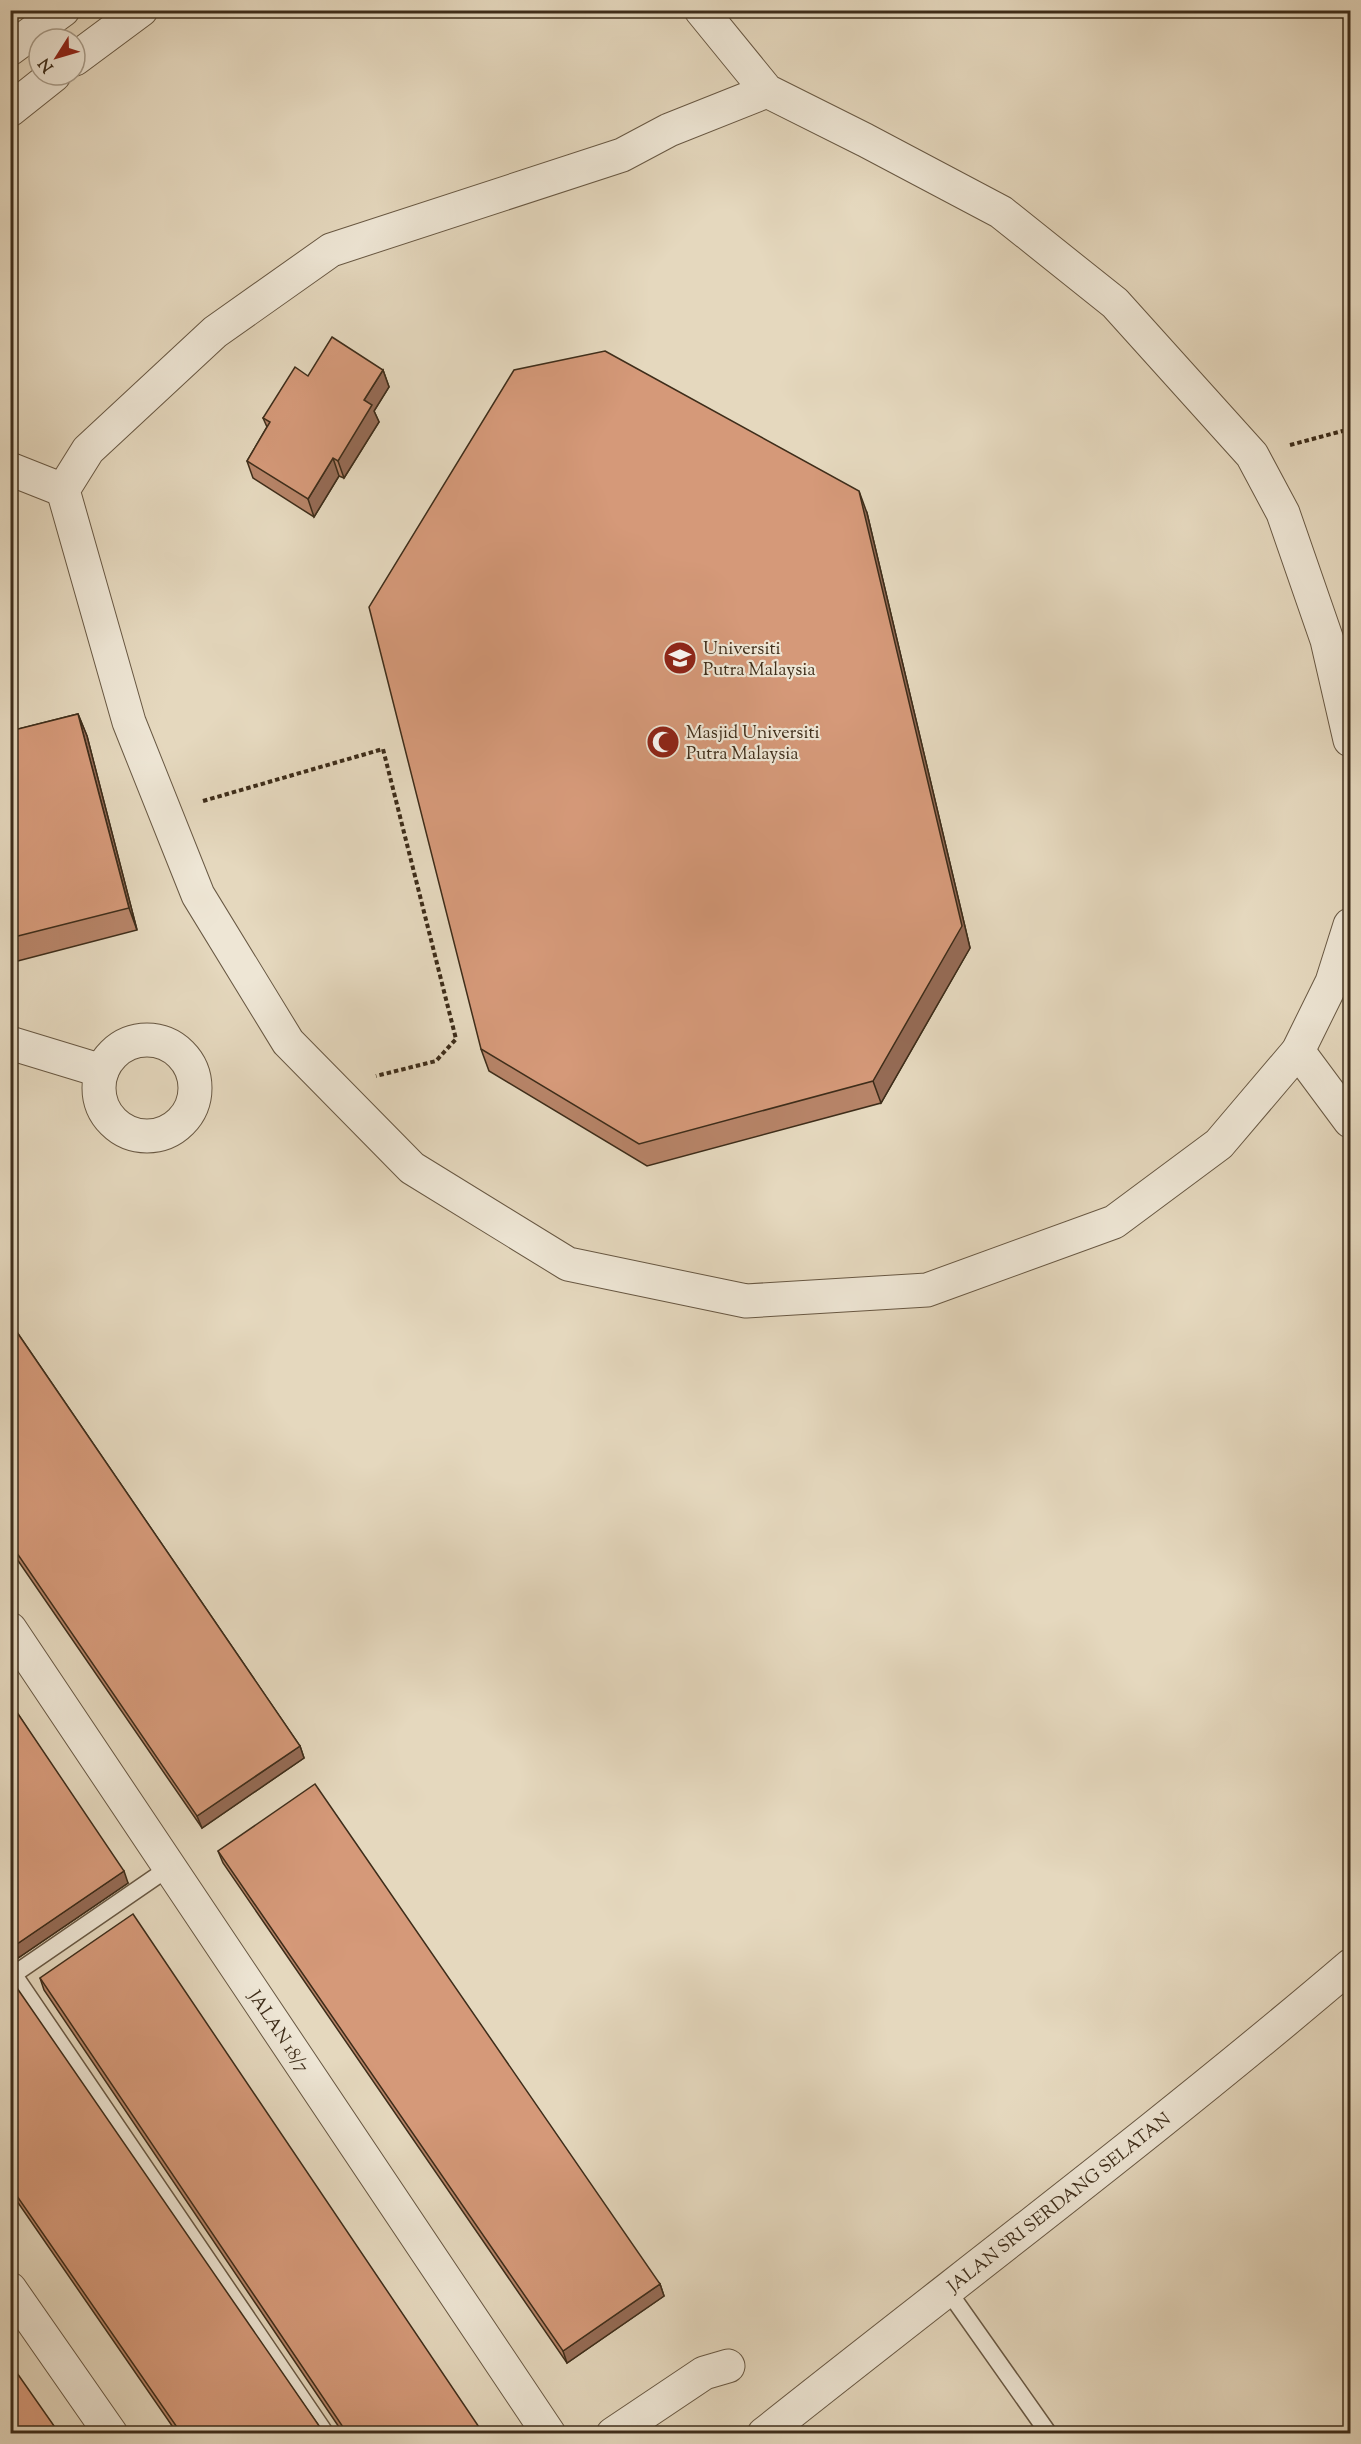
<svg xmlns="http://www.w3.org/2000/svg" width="1361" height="2444" font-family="'Sorts Mill Goudy',serif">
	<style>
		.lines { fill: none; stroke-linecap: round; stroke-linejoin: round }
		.service-casing { stroke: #685843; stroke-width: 19 }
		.minor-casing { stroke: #685843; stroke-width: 35 }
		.tertiary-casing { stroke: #685843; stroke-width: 35 }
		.path { stroke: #3e2d1a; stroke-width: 4; stroke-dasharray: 4.5 3; stroke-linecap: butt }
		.service { stroke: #eee6d5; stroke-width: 16 }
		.minor { stroke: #eee6d5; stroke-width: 33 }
		.tertiary { stroke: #eee6d5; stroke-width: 33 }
		.wall { fill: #b78468; stroke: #3e2d1a; stroke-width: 1.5 }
		.shaded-wall { fill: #956b55; stroke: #3e2d1a; stroke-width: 1.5 }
		.building { fill: #d59979; stroke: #3e2d1a; stroke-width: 1.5 }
		.labels { text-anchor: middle; stroke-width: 4.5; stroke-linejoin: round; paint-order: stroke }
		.poi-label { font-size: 18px; fill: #3e2d1a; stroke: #eee6d5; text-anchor: start }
		.street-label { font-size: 18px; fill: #3e2d1a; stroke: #eee6d5 }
	</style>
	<rect width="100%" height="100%" fill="#e5d8be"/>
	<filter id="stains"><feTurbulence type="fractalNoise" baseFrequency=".00333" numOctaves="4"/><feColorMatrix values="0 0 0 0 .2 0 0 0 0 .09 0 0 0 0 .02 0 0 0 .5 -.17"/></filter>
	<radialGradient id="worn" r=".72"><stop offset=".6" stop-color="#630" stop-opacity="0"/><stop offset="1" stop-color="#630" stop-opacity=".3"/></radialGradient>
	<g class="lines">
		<defs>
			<g id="service">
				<path d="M 10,1969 L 326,2434"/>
				<path d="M 10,1977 L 170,1867"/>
				<path d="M 946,2288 L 1049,2434"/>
			</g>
			<g id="minor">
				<path d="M 701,10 L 767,91 L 865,140 L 1001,212 L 1115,303 L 1252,455 L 1283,513 L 1327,640 L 1350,740"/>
				<path d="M 767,91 L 669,130 L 622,155 L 331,250 L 215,332 L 88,450 L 63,490 L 129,722 L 198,895 L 288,1042 L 412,1168 L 568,1264 L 746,1301 L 927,1290 L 1114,1222 L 1219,1144 L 1298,1051 L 1332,982 L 1350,925"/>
				<path d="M 10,469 L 63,490"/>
				<circle cx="147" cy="1088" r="48"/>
				<path d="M 10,1043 L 102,1071"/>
				<path d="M 1298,1051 L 1350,1121"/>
				<path id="s1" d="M 10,1629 L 549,2434"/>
				<path d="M 10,2289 L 111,2434"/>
				<path d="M 613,2434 L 704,2373 L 728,2366"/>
			</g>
			<g id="tertiary">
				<path d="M 10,49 L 63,10"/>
				<path d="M 75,59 L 141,10"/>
				<path d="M 10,110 L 54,75"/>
				<path id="s2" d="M 764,2434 C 960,2278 1160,2128 1350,1966"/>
			</g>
		</defs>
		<use href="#service" class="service-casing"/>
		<use href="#minor" class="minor-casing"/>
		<use href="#tertiary" class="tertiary-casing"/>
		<g class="path">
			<path d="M 1336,10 L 1350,23"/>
			<path d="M 1290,445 L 1350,429"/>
			<path d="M 203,801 L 383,749 L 456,1039 L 436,1061 L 376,1076"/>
		</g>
		<use href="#service" class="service"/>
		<use href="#minor" class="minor"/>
		<use href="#tertiary" class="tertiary"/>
	</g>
	<g class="wall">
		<path d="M 383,370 L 389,387 L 374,411 L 379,422 L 344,478 L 339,476 L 314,517 L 253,478 L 247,461 L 267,427 L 263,418 L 308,376 Z"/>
		<path d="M 867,513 L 970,948 L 881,1103 L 647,1166 L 489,1071 L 481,1049 Z"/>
		<path d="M 78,714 L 87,736 L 137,930 L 10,963 L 10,731 Z"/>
		<path d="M 10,1322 L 300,1746 L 304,1758 L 202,1828 L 10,1549 Z"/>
		<path d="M 10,1702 L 128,1883 L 18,1958 L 10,1947 Z"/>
		<path d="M 218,1851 L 660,2284 L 664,2296 L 567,2363 L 223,1863 Z"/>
		<path d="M 40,1978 L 483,2433 L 343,2433 L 44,1990 Z"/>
		<path d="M 10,1992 L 324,2433 L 177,2433 L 10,2191 Z"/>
	</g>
	<g class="shaded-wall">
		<path d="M 383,370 L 389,387 L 374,411 L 379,422 L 344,478 L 338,461 L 364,400 Z"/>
		<path d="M 333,458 L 339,476 L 314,517 L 308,499 Z"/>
		<path d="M 859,491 L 867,513 L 970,948 L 881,1103 L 873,1081 Z"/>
		<path d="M 78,714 L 87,736 L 137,930 L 129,908 Z"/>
		<path d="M 300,1746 L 304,1758 L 202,1828 L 197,1816 Z"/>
		<path d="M 124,1871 L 128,1883 L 18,1958 L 14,1946 Z"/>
		<path d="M 660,2284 L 664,2296 L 567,2363 L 563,2351 Z"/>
	</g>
	<g class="building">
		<path d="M 332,337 L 383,370 L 364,400 L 372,405 L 338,461 L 333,458 L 308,499 L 247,461 L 270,422 L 263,418 L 295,367 L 308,376 Z"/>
		<path d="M 605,351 L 859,491 L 962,926 L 873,1081 L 639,1144 L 481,1049 L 369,607 L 514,370 Z"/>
		<path d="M 78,714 L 129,908 L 10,938 L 10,731 Z"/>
		<path d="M 10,1322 L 300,1746 L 197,1816 L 10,1543 Z"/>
		<path d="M 10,1702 L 124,1871 L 14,1946 L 10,1942 Z"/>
		<path d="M 315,1784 L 660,2284 L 563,2351 L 218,1851 Z"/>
		<path d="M 133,1914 L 483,2433 L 347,2433 L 40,1978 Z"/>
		<path d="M 17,1988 L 324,2433 L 181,2433 L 10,2186 L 10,1992 Z"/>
		<path d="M 10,2363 L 59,2433 L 10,2433 Z"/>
	</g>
	<defs>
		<symbol id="university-disc" viewBox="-11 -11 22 22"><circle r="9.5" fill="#8f2418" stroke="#eee6d5"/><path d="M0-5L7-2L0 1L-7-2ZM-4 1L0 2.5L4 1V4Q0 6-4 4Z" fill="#fff"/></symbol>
		<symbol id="mosque-disc" viewBox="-11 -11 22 22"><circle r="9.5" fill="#8f2418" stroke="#eee6d5"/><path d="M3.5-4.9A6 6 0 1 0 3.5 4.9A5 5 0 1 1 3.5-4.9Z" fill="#fff"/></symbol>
	</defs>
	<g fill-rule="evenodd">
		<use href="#university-disc" x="661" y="639" width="38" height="38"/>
		<use href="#mosque-disc" x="644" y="723" width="38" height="38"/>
	</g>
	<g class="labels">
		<g class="poi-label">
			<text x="703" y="654">Universiti<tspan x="703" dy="21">Putra Malaysia</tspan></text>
			<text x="686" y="738">Masjid Universiti<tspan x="686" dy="21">Putra Malaysia</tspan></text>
		</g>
		<g class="street-label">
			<text dy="6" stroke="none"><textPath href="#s1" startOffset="484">JALAN 18/7</textPath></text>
			<text dy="6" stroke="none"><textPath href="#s2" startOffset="375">JALAN SRI SERDANG SELATAN</textPath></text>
		</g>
	</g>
	<rect width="1361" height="2444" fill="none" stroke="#e5d8be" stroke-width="36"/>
	<rect x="12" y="12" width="1337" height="2420" fill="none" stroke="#3e2d1a" stroke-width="3"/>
	<rect x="18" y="18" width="1325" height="2408" fill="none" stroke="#3e2d1a" stroke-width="1.5"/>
	<g transform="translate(57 57) rotate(233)"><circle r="28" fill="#eee6d5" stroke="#a89c8a" stroke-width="1.5"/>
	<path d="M0-4.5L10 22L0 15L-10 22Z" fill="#8f2418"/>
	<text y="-9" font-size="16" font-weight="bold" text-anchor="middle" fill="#3e2d1a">N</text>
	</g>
	<rect width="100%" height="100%" filter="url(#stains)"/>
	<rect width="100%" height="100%" fill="url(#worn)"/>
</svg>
